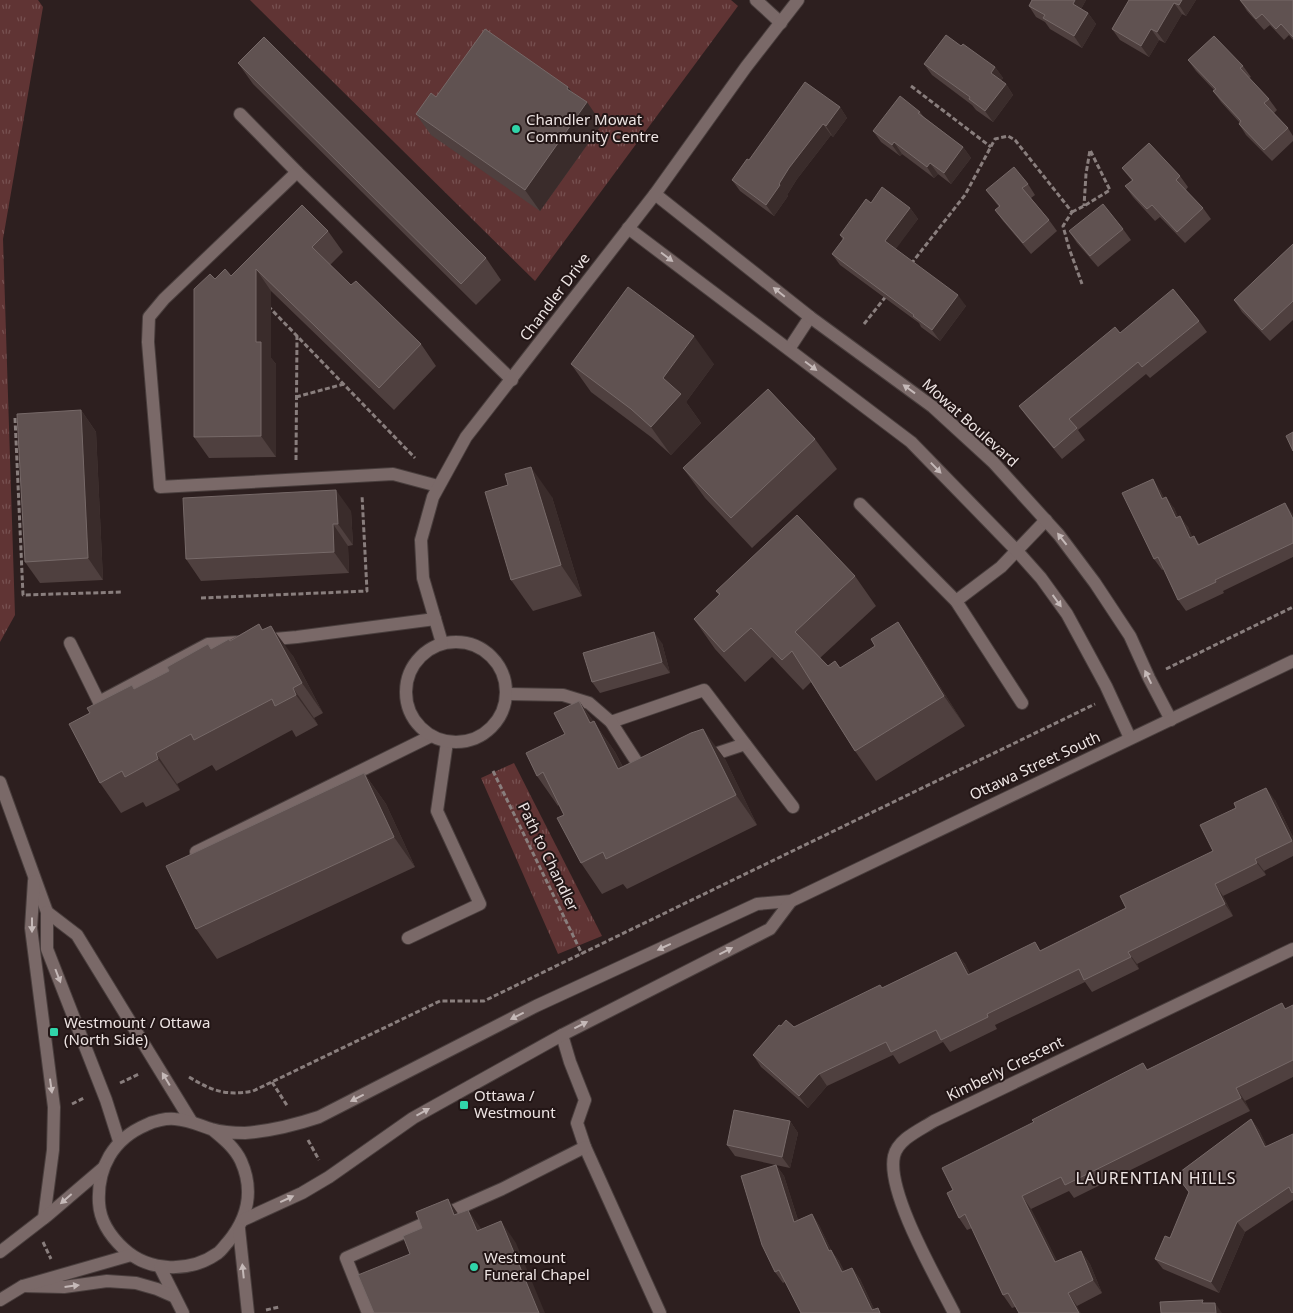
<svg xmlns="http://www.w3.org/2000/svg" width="1293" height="1313" font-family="'Noto Sans',sans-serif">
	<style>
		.park { fill: url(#park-tufts) }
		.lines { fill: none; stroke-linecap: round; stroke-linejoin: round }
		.lane-casing { stroke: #493e3d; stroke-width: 14 }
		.street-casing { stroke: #493e3d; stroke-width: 14 }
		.secondary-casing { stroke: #493e3d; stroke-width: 14 }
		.path { stroke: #897e7d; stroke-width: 3; stroke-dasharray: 5 2.5; stroke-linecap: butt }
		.lane { stroke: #7a6968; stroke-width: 12 }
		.street { stroke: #7a6968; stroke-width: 12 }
		.secondary { stroke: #7a6968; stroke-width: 12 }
		.wall { fill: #4f403f }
		.shaded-wall { fill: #3a2c2b }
		.building { fill: #605251; stroke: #766968 }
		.oneway { fill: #c5b9b8 }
		.poi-dot { fill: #30d4a9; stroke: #231616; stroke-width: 2 }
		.labels { text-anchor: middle; stroke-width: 4; stroke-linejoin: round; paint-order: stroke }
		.poi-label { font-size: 15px; fill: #ede4e3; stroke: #231616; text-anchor: start }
		.street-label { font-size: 15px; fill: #ede4e3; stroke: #231616 }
		.neighbourhood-label { font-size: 16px; letter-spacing: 1px; fill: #ede4e3; stroke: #231616 }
	</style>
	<defs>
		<pattern id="park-tufts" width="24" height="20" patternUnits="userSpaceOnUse" patternTransform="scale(1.25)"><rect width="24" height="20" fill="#603434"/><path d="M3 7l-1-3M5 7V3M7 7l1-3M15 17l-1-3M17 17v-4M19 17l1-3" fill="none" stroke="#775151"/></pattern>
	</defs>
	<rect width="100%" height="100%" fill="#2d1f1f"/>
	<g class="park">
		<path d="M 0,0 L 38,0 L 43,7 L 3,239 L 15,615 L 0,642 Z"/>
		<path d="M 250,0 L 731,0 L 738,6 L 535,281 Z"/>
		<path d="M 514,763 L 602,936 L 558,954 L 481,778 Z"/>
	</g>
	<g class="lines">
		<defs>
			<g id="lane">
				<path d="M 756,0 L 781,23"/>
				<path d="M 240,114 L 297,172"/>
				<path d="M 789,349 L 810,317"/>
				<path d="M 438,486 L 393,474 L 160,487 L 148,342 L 149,317 L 164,299 L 297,172 L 512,380"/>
				<path d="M 860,504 L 956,601 L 1022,703"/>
				<path d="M 956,601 L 1001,567 L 1046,520"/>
				<path d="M 264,640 L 297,637 L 435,619"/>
				<path d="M 70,643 L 99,702 L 208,644 L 239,642"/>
				<path d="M 507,694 L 563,695 L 589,703 L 611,722 L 704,690 L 793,807"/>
				<path d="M 611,722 L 645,775"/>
				<path d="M 703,758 L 745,744"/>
				<path d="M 196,852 L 431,736"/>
				<path d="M 408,938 L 480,904 L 437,811 L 447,742"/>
				<path d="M 562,1035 L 570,1062 L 585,1100 L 577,1123 L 585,1147 L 660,1313"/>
				<path d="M 368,1313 L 346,1258 L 502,1189 L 585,1147"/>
			</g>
			<g id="street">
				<path d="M 655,194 L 810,317 L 933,407 L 993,462 L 1059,535 L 1095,583 L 1130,636 L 1149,678 L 1171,720"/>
				<path d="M 628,228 L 911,442 L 1017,551 L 1041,578 L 1067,614 L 1106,686 L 1130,738"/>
				<circle cx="456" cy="692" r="50"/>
				<path d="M 442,643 L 423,578 L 421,540 L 433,497 L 466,437 L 655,194 L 746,67 L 798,0"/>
				<path d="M 954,1313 C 937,1279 886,1192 894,1156 C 898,1139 920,1130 934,1121 L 1293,949"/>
			</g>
			<g id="secondary">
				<path d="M 0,782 L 47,912 L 47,949 L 106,1100 L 119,1141"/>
				<path d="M 34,881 L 31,928 L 54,1107 L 53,1150 L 44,1218"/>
				<path d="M 47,912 L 77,935 L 191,1121"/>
				<path d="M 213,1130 C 224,1139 235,1148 241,1161 C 254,1190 248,1218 228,1242 C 225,1245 222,1250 218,1253 C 190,1273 149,1272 124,1249 C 111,1237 100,1221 99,1203 C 97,1168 113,1139 146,1125 C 154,1121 166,1118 175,1119 C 189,1120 199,1125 211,1129 C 221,1132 235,1133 245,1133 C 270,1131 295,1125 319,1117 L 536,1006 L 757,904 L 791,901 L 1293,661"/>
				<path d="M 243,1220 L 302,1193 L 329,1177 L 413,1118 L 562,1035 L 770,929 L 791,901"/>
				<path d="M 239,1229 L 248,1313"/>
				<path d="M 0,1252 L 48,1215 L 103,1168"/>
				<path d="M 160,1267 L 183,1313"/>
				<path d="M 23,1286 L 64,1287 L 107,1281 L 136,1283 L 157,1289 L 173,1296"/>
				<path d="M 0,1300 L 23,1286 L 131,1255"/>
			</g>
		</defs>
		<use href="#lane" class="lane-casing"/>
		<use href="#street" class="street-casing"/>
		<use href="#secondary" class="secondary-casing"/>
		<g class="path">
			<path d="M 911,86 L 991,147"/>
			<path d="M 1072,212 L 1084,206 L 1110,190 L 1090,150 L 1086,174 L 1084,206"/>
			<path d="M 911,264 L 965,195 L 995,139 L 1008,136 L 1015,140 L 1072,212 L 1063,226 L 1069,248 L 1082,284"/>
			<path d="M 268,306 L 415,458"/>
			<path d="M 864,324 L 887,295"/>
			<path d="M 296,397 L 344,384"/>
			<path d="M 15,418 L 23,595 L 123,592"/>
			<path d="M 296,460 L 297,336"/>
			<path d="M 201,598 L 367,591 L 362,495"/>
			<path d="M 1166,669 L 1293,607"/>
			<path d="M 493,771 L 582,954"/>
			<path d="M 189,1077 C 212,1091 226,1096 253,1091 L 440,1001 L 484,1001 L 1095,704"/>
			<path d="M 272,1082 L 288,1107"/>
			<path d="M 120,1083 L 139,1074"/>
			<path d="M 72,1104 L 84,1098"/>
			<path d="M 308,1140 L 319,1160"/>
			<path d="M 43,1242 L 51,1259"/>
			<path d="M 266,1310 L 279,1307"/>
		</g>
		<use href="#lane" class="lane"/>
		<use href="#street" class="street"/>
		<use href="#secondary" class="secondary"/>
	</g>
	<g class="wall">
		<path d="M 1032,0 L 1086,0 L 1081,9 L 1088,13 L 1096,24 L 1082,48 L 1050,29 L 1045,22 L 1036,17 L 1029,6 Z"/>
		<path d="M 1129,0 L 1196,0 L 1186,16 L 1182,14 L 1165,43 L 1159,40 L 1149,57 L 1120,40 L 1112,29 Z"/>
		<path d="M 1240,0 L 1293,0 L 1293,40 L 1289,35 L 1284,40 L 1270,25 L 1264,30 L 1247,11 Z"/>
		<path d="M 961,46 L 995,67 L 1003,78 L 1001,81 L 1006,84 L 1013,95 L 993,122 L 976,110 L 972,105 L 932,75 L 924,64 Z"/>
		<path d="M 1188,60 L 1243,66 L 1251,77 L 1249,78 L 1269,99 L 1277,110 L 1274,113 L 1288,128 L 1293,136 L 1293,141 L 1272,161 L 1246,135 L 1239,124 L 1240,123 L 1221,102 L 1213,91 L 1214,90 L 1196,71 Z"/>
		<path d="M 238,63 L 486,258 L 501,280 L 476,305 L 253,84 Z"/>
		<path d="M 568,87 L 572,92 L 602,124 L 540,211 L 431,135 L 416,114 L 436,97 Z"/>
		<path d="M 840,107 L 847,118 L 833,137 L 831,135 L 797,179 L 787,195 L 788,196 L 774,216 L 740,191 L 732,180 L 749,160 Z"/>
		<path d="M 920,112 L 924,117 L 963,147 L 971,158 L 951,184 L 938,174 L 934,178 L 902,154 L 900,156 L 881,142 L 873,131 Z"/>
		<path d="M 1122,168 L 1180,176 L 1188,187 L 1186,190 L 1203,208 L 1211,219 L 1185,243 L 1160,217 L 1155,221 L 1133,197 L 1125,186 L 1132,181 Z"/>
		<path d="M 1028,184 L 1035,195 L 1031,198 L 1049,220 L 1057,231 L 1031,254 L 1003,221 L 995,210 L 999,207 L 986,190 Z"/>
		<path d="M 871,203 L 910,208 L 918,219 L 895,249 L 966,306 L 940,341 L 921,327 L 919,323 L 840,265 L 832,254 L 843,240 L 840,235 Z"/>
		<path d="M 1123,229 L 1131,240 L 1098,267 L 1077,243 L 1069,231 Z"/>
		<path d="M 328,231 L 343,252 L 330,265 L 351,285 L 421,344 L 436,366 L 394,410 L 271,291 L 271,358 L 276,364 L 276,457 L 209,458 L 194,437 L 215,279 L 231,276 Z"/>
		<path d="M 1293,244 L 1293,320 L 1270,341 L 1242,312 L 1234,300 Z"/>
		<path d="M 1199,321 L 1207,332 L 1150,378 L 1146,374 L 1078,430 L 1085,440 L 1062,459 L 1027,417 L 1019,406 L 1120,333 Z"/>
		<path d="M 571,364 L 714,364 L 686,402 L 701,423 L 671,455 L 651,437 L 591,392 Z"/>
		<path d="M 81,410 L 96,432 L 103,580 L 40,583 L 25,562 Z"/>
		<path d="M 815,439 L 837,469 L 752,548 L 705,498 L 683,468 Z"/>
		<path d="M 1160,490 L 1164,498 L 1174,508 L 1178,517 L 1188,527 L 1192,537 L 1194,536 L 1200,545 L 1293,514 L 1293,557 L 1223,591 L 1224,593 L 1186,611 L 1178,600 L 1164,569 L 1162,570 L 1154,559 Z"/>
		<path d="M 552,497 L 582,596 L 533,611 L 511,580 Z"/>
		<path d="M 351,511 L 353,545 L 348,546 L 349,573 L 201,581 L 186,559 Z"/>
		<path d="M 855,576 L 876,606 L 820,658 L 828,666 L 835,661 L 840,668 L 918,652 L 965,726 L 876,781 L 855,751 L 811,682 L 803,690 L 772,657 L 745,682 L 715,649 L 694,619 L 719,595 L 716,591 Z"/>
		<path d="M 259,624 L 263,630 L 293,656 L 323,713 L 314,718 L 318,725 L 296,737 L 292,730 L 216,771 L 212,765 L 177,784 L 180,790 L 146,807 L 143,802 L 121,813 L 100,783 L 135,689 L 230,640 Z"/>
		<path d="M 662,643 L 670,673 L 600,693 L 592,682 Z"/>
		<path d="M 579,701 L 615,752 L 623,767 L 725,759 L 757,825 L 627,889 L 623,884 L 602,894 L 581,863 L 564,815 L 559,805 L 558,806 L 537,776 L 565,734 Z"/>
		<path d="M 364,773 L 386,804 L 415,867 L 217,959 L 196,929 Z"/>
		<path d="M 1275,800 L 1293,837 L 1293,856 L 1264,871 L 1266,875 L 1223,896 L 1233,916 L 1137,964 L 1139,969 L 1092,992 L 1085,982 L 995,1025 L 997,1029 L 950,1052 L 943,1042 L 899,1064 L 893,1055 L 827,1086 L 808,1108 L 761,1067 L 753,1055 L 781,1026 L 794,1027 L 882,988 L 956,952 L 965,964 L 970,974 L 1041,950 L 1126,908 L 1213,851 Z"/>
		<path d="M 1293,1005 L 1293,1077 L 1245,1101 L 1250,1111 L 1074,1198 L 1069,1191 L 1031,1209 L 1057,1261 L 1081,1251 L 1090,1264 L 1102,1293 L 1077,1306 L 1015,1307 L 1012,1308 L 1003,1295 L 972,1228 L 967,1230 L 959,1218 L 953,1190 L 1148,1069 Z"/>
		<path d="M 1251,1119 L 1259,1130 L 1267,1147 L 1293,1134 L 1293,1200 L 1245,1232 L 1219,1293 L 1163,1269 L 1155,1259 L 1170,1238 L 1189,1193 L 1176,1175 Z"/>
		<path d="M 790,1121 L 798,1133 L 790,1168 L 735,1156 L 727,1145 Z"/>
		<path d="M 776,1165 L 784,1176 L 798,1220 L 812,1214 L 819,1225 L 832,1252 L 839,1261 L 844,1271 L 852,1268 L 860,1279 L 874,1309 L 881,1313 L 785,1282 L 783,1283 L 775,1272 Z"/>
	</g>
	<g class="shaded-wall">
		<path d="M 1074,0 L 1086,0 L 1081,9 L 1073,4 Z"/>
		<path d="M 1182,0 L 1196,0 L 1186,16 L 1179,5 Z"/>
		<path d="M 1174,3 L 1182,14 L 1165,43 L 1157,32 Z"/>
		<path d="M 1088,13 L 1096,24 L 1082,48 L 1074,36 Z"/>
		<path d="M 1151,29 L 1159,40 L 1149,57 L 1141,46 Z"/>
		<path d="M 995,67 L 1003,78 L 999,84 L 991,73 Z"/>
		<path d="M 1006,84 L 1013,95 L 993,122 L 985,111 Z"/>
		<path d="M 568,87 L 583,107 L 587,102 L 602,124 L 540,211 L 525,190 Z"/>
		<path d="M 840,107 L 847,118 L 833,137 L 826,126 Z"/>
		<path d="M 823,124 L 831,135 L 797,179 L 787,195 L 788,196 L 774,216 L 766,205 L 789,168 Z"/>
		<path d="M 894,142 L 902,154 L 900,156 L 892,145 Z"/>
		<path d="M 963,147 L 971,158 L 951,184 L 944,173 Z"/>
		<path d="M 930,163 L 938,174 L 934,178 L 927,167 Z"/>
		<path d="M 910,208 L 918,219 L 893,253 L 885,241 Z"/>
		<path d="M 256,269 L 271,291 L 271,358 L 276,364 L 276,457 L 261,436 L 256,342 Z"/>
		<path d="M 958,295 L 966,306 L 940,341 L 932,330 Z"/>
		<path d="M 694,336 L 714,364 L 686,402 L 701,423 L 671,455 L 651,427 L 663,378 Z"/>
		<path d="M 81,410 L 96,432 L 103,580 L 88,558 Z"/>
		<path d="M 531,467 L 552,497 L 582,596 L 561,565 Z"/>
		<path d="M 1153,479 L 1160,490 L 1170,510 L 1162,499 Z"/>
		<path d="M 336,490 L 351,511 L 353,545 L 338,524 Z"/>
		<path d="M 1166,497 L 1174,508 L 1184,529 L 1176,518 Z"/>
		<path d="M 1285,503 L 1293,514 L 1293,519 Z"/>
		<path d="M 1180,516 L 1188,527 L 1198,549 L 1190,538 Z"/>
		<path d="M 333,524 L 348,546 L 349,573 L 334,552 Z"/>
		<path d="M 898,622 L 918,652 L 965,726 L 944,696 Z"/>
		<path d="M 271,626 L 293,656 L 323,713 L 302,683 Z"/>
		<path d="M 654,632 L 662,643 L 670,673 L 662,662 Z"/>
		<path d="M 293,688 L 314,718 L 318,725 L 296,695 Z"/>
		<path d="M 579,701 L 615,752 L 639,799 L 618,769 L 590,723 Z"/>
		<path d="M 703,729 L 725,759 L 757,825 L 736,795 Z"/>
		<path d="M 156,753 L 177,784 L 180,790 L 158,759 Z"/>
		<path d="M 364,773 L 386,804 L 415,867 L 394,837 Z"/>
		<path d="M 1266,788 L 1275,800 L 1293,837 L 1293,842 Z"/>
		<path d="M 1255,859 L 1264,871 L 1266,875 L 1257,863 Z"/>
		<path d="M 1215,884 L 1223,896 L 1233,916 L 1225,904 Z"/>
		<path d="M 956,952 L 965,964 L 976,987 L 968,975 Z"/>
		<path d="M 1128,952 L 1137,964 L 1139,969 L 1131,957 Z"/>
		<path d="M 819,1074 L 827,1086 L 808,1108 L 799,1096 Z"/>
		<path d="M 1236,1088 L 1245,1101 L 1250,1111 L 1241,1098 Z"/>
		<path d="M 1251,1119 L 1259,1130 L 1273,1158 L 1265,1147 Z"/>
		<path d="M 790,1121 L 798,1133 L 790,1168 L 782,1157 Z"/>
		<path d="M 776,1165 L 784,1176 L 802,1233 L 794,1222 Z"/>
		<path d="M 1022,1196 L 1031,1209 L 1064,1275 L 1055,1262 Z"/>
		<path d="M 448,1199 L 463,1221 L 454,1215 Z"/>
		<path d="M 468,1210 L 483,1231 L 477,1231 Z"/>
		<path d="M 812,1214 L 819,1225 L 832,1252 L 839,1261 L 850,1283 L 842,1272 L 829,1251 Z"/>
		<path d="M 501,1221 L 516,1243 L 545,1313 L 539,1313 Z"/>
		<path d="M 1237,1222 L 1245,1232 L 1219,1293 L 1211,1282 Z"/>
		<path d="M 1081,1251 L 1090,1264 L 1102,1293 L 1093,1280 Z"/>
		<path d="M 852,1268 L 860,1279 L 876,1313 L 872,1310 Z"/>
		<path d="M 1068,1293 L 1077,1306 L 1081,1313 L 1079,1313 Z"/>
		<path d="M 1215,1303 L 1222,1313 L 1216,1313 Z"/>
	</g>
	<g class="building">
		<path d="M 1032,0 L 1075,0 L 1073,4 L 1088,13 L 1074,36 L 1043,18 L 1045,15 L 1029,6 Z"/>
		<path d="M 1129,0 L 1182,0 L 1179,5 L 1174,3 L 1157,32 L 1151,29 L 1141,46 L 1112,29 Z"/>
		<path d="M 1240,0 L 1293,0 L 1293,37 L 1281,24 L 1276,29 L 1262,14 L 1256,19 Z"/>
		<path d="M 485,29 L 568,87 L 567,89 L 587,102 L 525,190 L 416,114 L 431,93 L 436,97 Z"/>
		<path d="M 946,35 L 961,46 L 963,44 L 995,67 L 991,73 L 1006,84 L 985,111 L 969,99 L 970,97 L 924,64 Z"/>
		<path d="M 1214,36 L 1243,66 L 1240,68 L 1269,99 L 1264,103 L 1288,128 L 1264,150 L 1239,124 L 1241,121 L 1213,91 L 1216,89 L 1188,60 Z"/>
		<path d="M 264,37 L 486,258 L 461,284 L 238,63 Z"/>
		<path d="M 805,82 L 840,107 L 826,126 L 823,124 L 789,168 L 779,184 L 780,185 L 766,205 L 732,180 L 747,159 L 749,160 Z"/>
		<path d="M 900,96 L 920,112 L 918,113 L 963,147 L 944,173 L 930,163 L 927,167 L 894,142 L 892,145 L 873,131 Z"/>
		<path d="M 1149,143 L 1180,176 L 1176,180 L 1203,208 L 1177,232 L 1152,205 L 1147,209 L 1125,186 L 1133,180 L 1122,168 Z"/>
		<path d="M 1014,167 L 1028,184 L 1022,188 L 1049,220 L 1023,243 L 995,210 L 1000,206 L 986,190 Z"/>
		<path d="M 882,187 L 910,208 L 885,241 L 958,295 L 932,330 L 913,316 L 914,315 L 832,254 L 844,238 L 840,235 L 866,199 L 871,203 Z"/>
		<path d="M 1103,204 L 1123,229 L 1090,256 L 1069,231 Z"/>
		<path d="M 302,205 L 328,231 L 312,247 L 351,285 L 356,281 L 421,344 L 379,388 L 256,269 L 256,342 L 261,342 L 261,436 L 194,437 L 194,289 L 210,274 L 215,279 L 225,269 L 231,276 Z"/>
		<path d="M 1293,244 L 1293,301 L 1262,330 L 1234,300 Z"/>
		<path d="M 628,287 L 694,336 L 663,378 L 681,394 L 651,427 L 631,409 L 571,364 Z"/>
		<path d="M 1173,289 L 1199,321 L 1142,367 L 1138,362 L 1069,419 L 1077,428 L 1054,448 L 1019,406 L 1115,327 L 1120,333 Z"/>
		<path d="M 768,389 L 815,439 L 731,518 L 683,468 Z"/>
		<path d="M 81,410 L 88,558 L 25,562 L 17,414 Z"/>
		<path d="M 1293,432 L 1293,451 L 1286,436 Z"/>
		<path d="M 531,467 L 561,565 L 511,580 L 485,492 L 508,485 L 505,474 Z"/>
		<path d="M 1153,479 L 1162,499 L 1166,497 L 1176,518 L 1180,516 L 1190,538 L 1194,536 L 1198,545 L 1285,503 L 1293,519 L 1293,543 L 1215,580 L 1216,582 L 1178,600 L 1158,557 L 1154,559 L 1122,493 Z"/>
		<path d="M 336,490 L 338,524 L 333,524 L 334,552 L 186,559 L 183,498 Z"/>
		<path d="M 797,515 L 855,576 L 795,632 L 828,666 L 835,661 L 840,668 L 875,646 L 871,639 L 898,622 L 944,696 L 855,751 L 792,651 L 782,660 L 751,628 L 724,652 L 694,619 L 720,594 L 716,591 Z"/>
		<path d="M 259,624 L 262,630 L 271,626 L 302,683 L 293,688 L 296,695 L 275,706 L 272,699 L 194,740 L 191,734 L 156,753 L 158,759 L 125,777 L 122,771 L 100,783 L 69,724 L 90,713 L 87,708 L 132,685 L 134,689 L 169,671 L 167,667 L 208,644 L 211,649 L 229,639 L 230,641 Z"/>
		<path d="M 654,632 L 662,662 L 592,682 L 583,653 Z"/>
		<path d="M 579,701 L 590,723 L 594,721 L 618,769 L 691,733 L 703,729 L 736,795 L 606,859 L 603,852 L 581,863 L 557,818 L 564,815 L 543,772 L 537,776 L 526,753 L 565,734 L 554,713 Z"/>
		<path d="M 364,773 L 394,837 L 196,929 L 166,866 Z"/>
		<path d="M 1266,788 L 1292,841 L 1255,859 L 1257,863 L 1215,884 L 1225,904 L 1128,952 L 1131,957 L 1084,980 L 1079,969 L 987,1014 L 988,1017 L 941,1040 L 936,1030 L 891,1052 L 886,1042 L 819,1074 L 799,1096 L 753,1055 L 779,1025 L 781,1026 L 786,1020 L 794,1027 L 880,985 L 882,988 L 956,952 L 968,975 L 1035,942 L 1040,951 L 1126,908 L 1120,896 L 1213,851 L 1200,825 L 1236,808 L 1234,803 Z"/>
		<path d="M 1282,1003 L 1285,1009 L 1293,1005 L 1293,1060 L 1236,1088 L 1241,1098 L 1065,1185 L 1061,1177 L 1022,1196 L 1055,1262 L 1081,1251 L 1093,1280 L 1068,1293 L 1079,1313 L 1019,1313 L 1008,1293 L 1003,1295 L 965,1214 L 959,1218 L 947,1193 L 953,1190 L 942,1168 L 1034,1122 L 1032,1120 L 1143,1063 L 1147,1070 Z"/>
		<path d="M 734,1110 L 790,1121 L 782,1157 L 727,1145 Z"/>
		<path d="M 1251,1119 L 1265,1147 L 1293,1134 L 1293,1192 L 1292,1193 L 1289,1187 L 1237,1222 L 1211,1282 L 1155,1259 L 1165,1236 L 1170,1238 L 1189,1192 L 1176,1175 Z"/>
		<path d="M 776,1165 L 794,1222 L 812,1214 L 829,1251 L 831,1250 L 842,1272 L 852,1268 L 872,1310 L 878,1308 L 880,1313 L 801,1313 L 779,1270 L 775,1272 L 762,1245 L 741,1176 Z"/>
		<path d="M 448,1199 L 454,1215 L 468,1210 L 477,1231 L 501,1221 L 539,1313 L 374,1313 L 358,1275 L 410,1254 L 403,1236 L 422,1228 L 416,1212 Z"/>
		<path d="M 1203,1300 L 1202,1303 L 1215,1303 L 1216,1313 L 1161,1313 L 1160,1302 Z"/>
	</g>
	<defs><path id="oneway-solid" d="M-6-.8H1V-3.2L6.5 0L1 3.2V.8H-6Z" transform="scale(1.25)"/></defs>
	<g class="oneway">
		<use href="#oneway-solid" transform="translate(667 257) rotate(37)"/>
		<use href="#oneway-solid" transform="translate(779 292) rotate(-141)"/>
		<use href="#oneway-solid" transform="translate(811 366) rotate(37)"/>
		<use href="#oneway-solid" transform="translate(909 389) rotate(-144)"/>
		<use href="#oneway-solid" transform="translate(936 468) rotate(46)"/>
		<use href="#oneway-solid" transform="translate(1062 539) rotate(-128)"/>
		<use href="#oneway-solid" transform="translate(1057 601) rotate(54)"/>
		<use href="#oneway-solid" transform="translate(1148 677) rotate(-116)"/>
		<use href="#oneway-solid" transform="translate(32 925) rotate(90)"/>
		<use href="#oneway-solid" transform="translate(664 947) rotate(155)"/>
		<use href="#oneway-solid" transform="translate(726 951) rotate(-27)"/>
		<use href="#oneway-solid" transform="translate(58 976) rotate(69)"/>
		<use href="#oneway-solid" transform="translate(517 1016) rotate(153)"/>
		<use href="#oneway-solid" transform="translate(581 1025) rotate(-27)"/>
		<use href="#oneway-solid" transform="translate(166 1079) rotate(-121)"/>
		<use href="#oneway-solid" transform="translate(51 1086) rotate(82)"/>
		<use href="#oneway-solid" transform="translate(357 1098) rotate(153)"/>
		<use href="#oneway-solid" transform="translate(423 1112) rotate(-29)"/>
		<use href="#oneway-solid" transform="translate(66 1199) rotate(139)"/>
		<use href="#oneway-solid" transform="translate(287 1199) rotate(-25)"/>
		<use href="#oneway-solid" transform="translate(243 1271) rotate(-96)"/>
		<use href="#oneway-solid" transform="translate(72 1286) rotate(-7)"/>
	</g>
	<g class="poi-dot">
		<circle cx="516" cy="129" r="5"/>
		<rect x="49" y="1027" width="10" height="10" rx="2.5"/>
		<rect x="459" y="1100" width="10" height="10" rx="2.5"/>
		<circle cx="474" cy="1267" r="5"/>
	</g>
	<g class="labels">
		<g class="poi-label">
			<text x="526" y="125">Chandler Mowat<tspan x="526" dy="17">Community Centre</tspan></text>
			<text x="64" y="1028">Westmount / Ottawa<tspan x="64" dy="17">(North Side)</tspan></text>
			<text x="474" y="1101">Ottawa /<tspan x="474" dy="17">Westmount</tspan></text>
			<text x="484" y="1263">Westmount<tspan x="484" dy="17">Funeral Chapel</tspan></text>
		</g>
		<g class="street-label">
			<text transform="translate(555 297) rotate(-53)" y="5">Chandler Drive</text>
			<text transform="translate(970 423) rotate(42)" y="5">Mowat Boulevard</text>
			<text transform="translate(1035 766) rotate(-25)" y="5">Ottawa Street South</text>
			<text transform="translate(548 857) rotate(64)" y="5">Path to Chandler</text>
			<text transform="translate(1005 1069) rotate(-26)" y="5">Kimberly Crescent</text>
		</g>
		<g class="neighbourhood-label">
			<text x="1156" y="1184">LAURENTIAN HILLS</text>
		</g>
	</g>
</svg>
